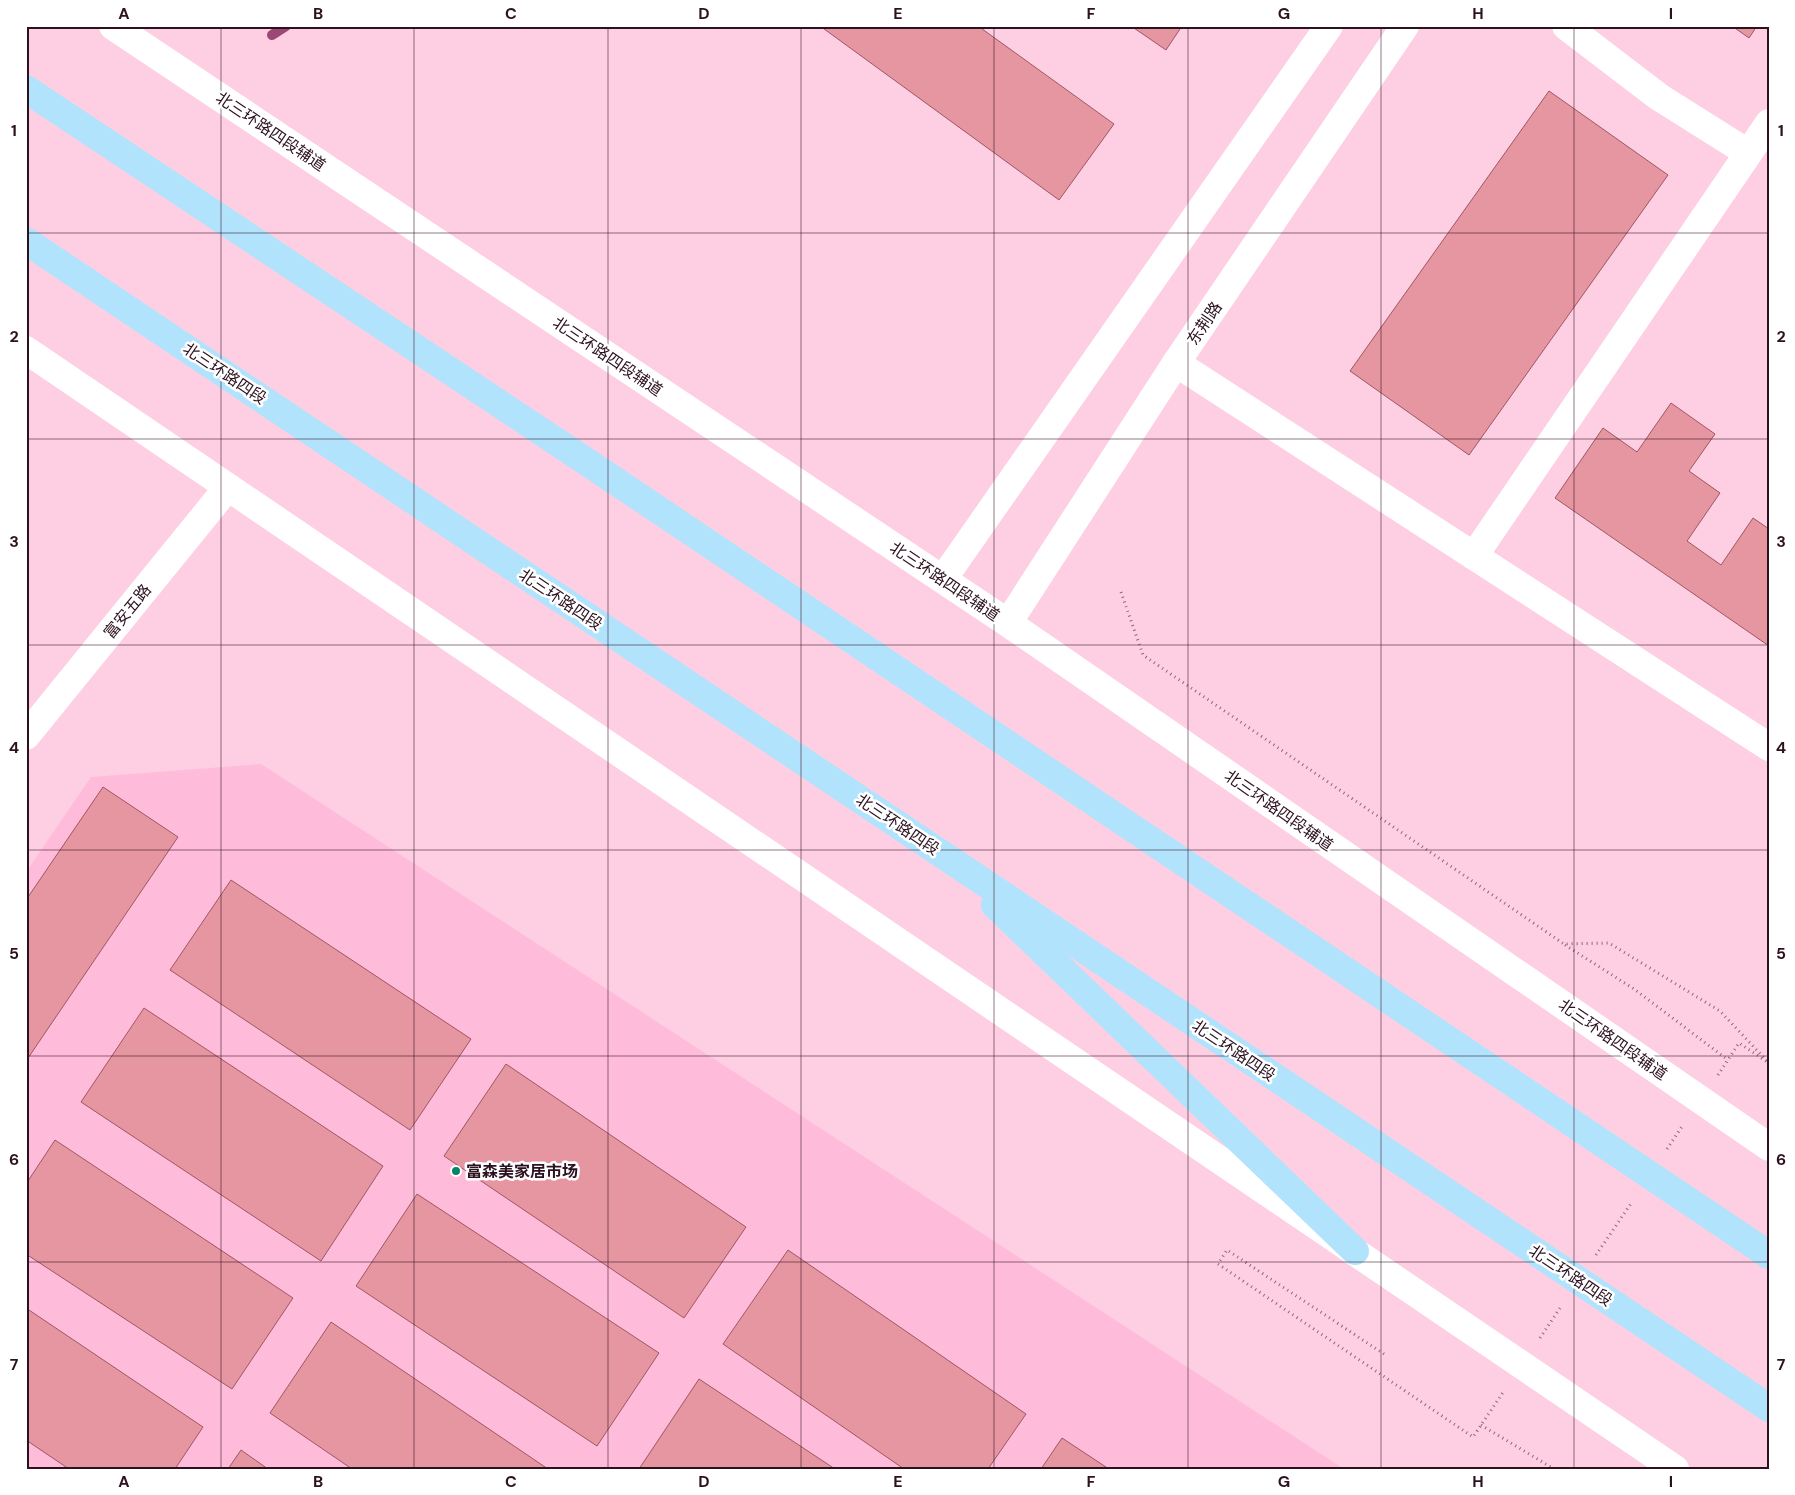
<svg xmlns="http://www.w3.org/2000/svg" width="1795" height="1495" font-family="'DM Sans','Noto Sans SC',sans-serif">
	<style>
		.built { fill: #ffbcda }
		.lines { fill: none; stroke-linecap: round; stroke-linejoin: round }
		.stream { stroke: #9d4874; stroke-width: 10 }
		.building { fill: #e696a1; stroke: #9f5662 }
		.path { stroke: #8c6878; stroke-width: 3; stroke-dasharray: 1 4; stroke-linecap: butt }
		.minor { stroke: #fff; stroke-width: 28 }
		.tertiary { stroke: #fff; stroke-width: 28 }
		.secondary { stroke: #fff; stroke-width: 28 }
		.trunk { stroke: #b2e3fc; stroke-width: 28 }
		.grid { fill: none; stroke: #2c111f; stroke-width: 1; stroke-opacity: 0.55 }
		.poi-dot { fill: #058669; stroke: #fff; stroke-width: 2 }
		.labels { text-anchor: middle; stroke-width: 5; stroke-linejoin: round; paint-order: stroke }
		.street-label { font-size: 16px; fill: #2c111f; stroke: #fff }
		.poi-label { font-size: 16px; font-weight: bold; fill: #2c111f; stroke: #fff; text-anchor: start }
		.neatline { fill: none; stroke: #2c111f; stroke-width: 2 }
		.grid-label { font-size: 16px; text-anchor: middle; font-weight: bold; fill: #2c111f }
	</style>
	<rect width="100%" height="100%" fill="#fecfe3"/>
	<path class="built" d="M 261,764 L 1344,1469 L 26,1469 L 26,872 L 91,777 Z"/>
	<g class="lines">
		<path class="stream" d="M 272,35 L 286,26"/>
	</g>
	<g class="building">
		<path d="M 820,26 L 978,26 L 1114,124 L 1059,200 Z"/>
		<path d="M 1131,26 L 1182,26 L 1166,50 Z"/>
		<path d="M 1732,26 L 1757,26 L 1749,38 Z"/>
		<path d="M 1549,91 L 1668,175 L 1469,455 L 1350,371 Z"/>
		<path d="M 1671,403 L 1715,434 L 1689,471 L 1720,493 L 1687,541 L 1721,565 L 1753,518 L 1769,529 L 1769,646 L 1555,498 L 1603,428 L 1637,452 Z"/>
		<path d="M 103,787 L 178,837 L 26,1061 L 26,900 Z"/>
		<path d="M 231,880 L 471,1039 L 410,1130 L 170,970 Z"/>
		<path d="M 144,1008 L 383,1166 L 321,1261 L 81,1102 Z"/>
		<path d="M 506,1064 L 746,1227 L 684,1318 L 444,1156 Z"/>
		<path d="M 55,1140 L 293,1298 L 232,1389 L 26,1254 L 26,1184 Z"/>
		<path d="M 417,1194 L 659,1353 L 597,1446 L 356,1286 Z"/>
		<path d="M 788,1250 L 1026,1414 L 988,1469 L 904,1469 L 723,1344 Z"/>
		<path d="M 26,1308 L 203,1427 L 175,1469 L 69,1469 L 26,1440 Z"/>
		<path d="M 331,1322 L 548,1469 L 352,1469 L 270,1413 Z"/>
		<path d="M 699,1379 L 835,1469 L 639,1469 Z"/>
		<path d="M 1062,1438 L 1109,1469 L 1041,1469 Z"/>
		<path d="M 241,1450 L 268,1469 L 228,1469 Z"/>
	</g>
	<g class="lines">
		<g class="path">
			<path d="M 1121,592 L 1143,655 L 1564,944 L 1609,943 L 1720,1011 L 1768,1062"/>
			<path d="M 1565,945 L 1634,989 L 1728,1060"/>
			<path d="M 1718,1075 L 1739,1043 L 1769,1063"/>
			<path d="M 1667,1149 L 1683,1125"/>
			<path d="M 1596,1255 L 1632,1202"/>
			<path d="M 1540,1338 L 1560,1308"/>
			<path d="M 1384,1354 L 1227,1250 L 1218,1264 L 1473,1437 L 1504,1391"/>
			<path d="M 1481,1425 L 1554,1469"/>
		</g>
		<g class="minor">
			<path d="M 1566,26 L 1659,97 L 1748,153"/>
			<path d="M 1176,363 L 1769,747"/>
			<path d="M 1474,556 L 1769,123"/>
		</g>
		<g class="tertiary">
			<path d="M 943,579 L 1329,26"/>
			<path d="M 1008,623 L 1176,363 L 1405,26"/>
			<path d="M 26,736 L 228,487"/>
		</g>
		<g class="secondary">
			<path d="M 113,26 L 1008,623 L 1769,1147"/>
			<path d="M 26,350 L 1675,1469"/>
		</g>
		<g class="trunk">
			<path d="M 26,89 L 590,464 L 1769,1255"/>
			<path d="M 26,241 L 1769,1408"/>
			<path d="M 995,905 L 1355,1251"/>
		</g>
	</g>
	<path class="grid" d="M 221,26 L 221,1469M 414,26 L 414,1469M 608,26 L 608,1469M 801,26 L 801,1469M 994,26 L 994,1469M 1188,26 L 1188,1469M 1381,26 L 1381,1469M 1574,26 L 1574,1469M 26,233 L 1769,233M 26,439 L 1769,439M 26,645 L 1769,645M 26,850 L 1769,850M 26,1056 L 1769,1056M 26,1262 L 1769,1262"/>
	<circle class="poi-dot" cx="456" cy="1171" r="5"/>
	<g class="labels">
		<g class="street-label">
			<text transform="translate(271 131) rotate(34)" y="6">北三环路四段辅道</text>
			<text transform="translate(1204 323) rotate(-56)" y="6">东荆路</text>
			<text transform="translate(608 356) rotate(34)" y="6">北三环路四段辅道</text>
			<text transform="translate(225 373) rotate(34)" y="6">北三环路四段</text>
			<text transform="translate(945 581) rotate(34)" y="6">北三环路四段辅道</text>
			<text transform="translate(561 599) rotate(34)" y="6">北三环路四段</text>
			<text transform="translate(127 611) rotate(-51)" y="6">富安五路</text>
			<text transform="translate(1279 810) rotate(35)" y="6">北三环路四段辅道</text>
			<text transform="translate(898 824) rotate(34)" y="6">北三环路四段</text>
			<text transform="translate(1613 1039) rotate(35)" y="6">北三环路四段辅道</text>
			<text transform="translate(1234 1050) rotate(34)" y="6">北三环路四段</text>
			<text transform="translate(1571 1275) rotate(34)" y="6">北三环路四段</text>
		</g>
		<g class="poi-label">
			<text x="466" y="1177">富森美家居市场</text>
		</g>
	</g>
	<rect width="1795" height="1495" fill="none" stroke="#ffffff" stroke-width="55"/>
	<rect x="28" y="28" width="1740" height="1440" class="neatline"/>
	<g class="grid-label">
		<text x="124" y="19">A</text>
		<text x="318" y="19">B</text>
		<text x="511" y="19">C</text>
		<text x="704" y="19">D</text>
		<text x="898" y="19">E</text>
		<text x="1091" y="19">F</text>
		<text x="1284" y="19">G</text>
		<text x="1478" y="19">H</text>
		<text x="1671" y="19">I</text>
		<text x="14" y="136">1</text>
		<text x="1781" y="136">1</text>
		<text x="14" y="342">2</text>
		<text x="1781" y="342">2</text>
		<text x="14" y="547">3</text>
		<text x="1781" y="547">3</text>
		<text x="14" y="753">4</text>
		<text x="1781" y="753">4</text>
		<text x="14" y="959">5</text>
		<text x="1781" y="959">5</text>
		<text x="14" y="1165">6</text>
		<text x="1781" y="1165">6</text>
		<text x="14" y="1370">7</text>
		<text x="1781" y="1370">7</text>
		<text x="124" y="1487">A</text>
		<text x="318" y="1487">B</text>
		<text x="511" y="1487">C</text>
		<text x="704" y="1487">D</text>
		<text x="898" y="1487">E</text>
		<text x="1091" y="1487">F</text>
		<text x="1284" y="1487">G</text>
		<text x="1478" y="1487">H</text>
		<text x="1671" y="1487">I</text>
	</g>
</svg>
